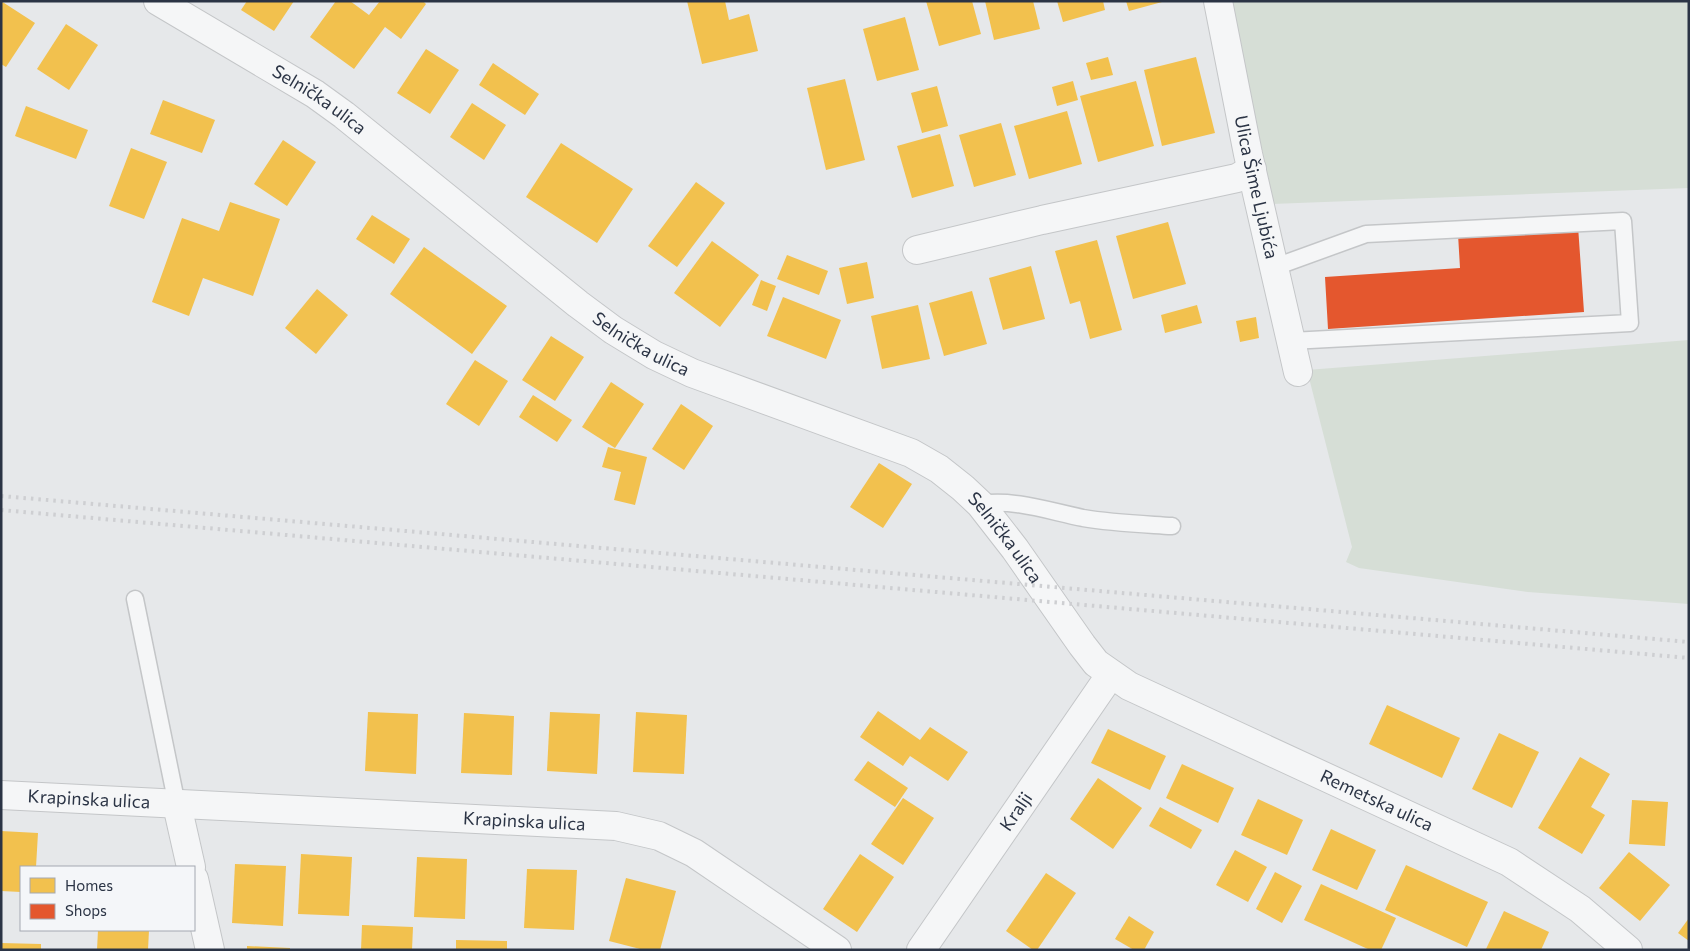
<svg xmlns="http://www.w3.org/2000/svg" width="1690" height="951" font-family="Commissioner,sans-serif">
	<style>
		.green { fill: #d6ded6 }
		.homes { fill: #f2c14e }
		.shops { fill: #e4572e }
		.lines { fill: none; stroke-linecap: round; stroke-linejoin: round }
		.service-casing { stroke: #c4c6c8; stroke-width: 19 }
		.minor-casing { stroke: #c4c6c8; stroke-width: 30 }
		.tertiary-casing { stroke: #c4c6c8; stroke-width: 30 }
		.service { stroke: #f5f6f7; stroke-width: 16 }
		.minor { stroke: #f5f6f7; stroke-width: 28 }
		.tertiary { stroke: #f5f6f7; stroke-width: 28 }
		.rail { stroke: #cecfd2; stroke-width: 4; stroke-dasharray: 2.5 5; stroke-linecap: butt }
		.labels { text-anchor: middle; stroke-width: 5; stroke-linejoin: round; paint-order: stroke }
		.street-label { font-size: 18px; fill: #2b3445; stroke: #f4f6f9 }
	</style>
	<rect width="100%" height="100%" fill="#e6e8ea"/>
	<g class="green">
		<path d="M 1231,1 L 1689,1 L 1689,188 L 1272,204 Z"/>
		<path d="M 1689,340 L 1689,604 L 1528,592 L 1359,568 L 1346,562 L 1352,547 L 1307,370 Z"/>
	</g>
	<g class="homes">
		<path d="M 1,1 L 35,23 L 6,67 L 1,64 Z"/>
		<path d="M 247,1 L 294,1 L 274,31 L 241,10 Z"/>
		<path d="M 336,1 L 350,1 L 369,15 L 380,1 L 423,1 L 426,4 L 401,39 L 385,27 L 354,69 L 310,37 Z"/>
		<path d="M 687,1 L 725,1 L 729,20 L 749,14 L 758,51 L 702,64 Z"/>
		<path d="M 926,1 L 972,1 L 981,34 L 939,46 Z"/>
		<path d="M 985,1 L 1033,1 L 1040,29 L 994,40 Z"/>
		<path d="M 1057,1 L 1103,1 L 1105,10 L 1063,22 Z"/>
		<path d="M 1126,1 L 1162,1 L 1162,2 L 1129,11 Z"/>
		<path d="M 905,17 L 919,70 L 877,81 L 863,29 Z"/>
		<path d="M 66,24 L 98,45 L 69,90 L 37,69 Z"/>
		<path d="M 426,49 L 459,70 L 430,114 L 397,93 Z"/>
		<path d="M 1108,57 L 1113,75 L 1091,80 L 1086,63 Z"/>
		<path d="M 1196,57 L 1215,133 L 1162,146 L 1144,70 Z"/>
		<path d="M 493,63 L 539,94 L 525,115 L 479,85 Z"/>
		<path d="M 845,79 L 865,160 L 826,170 L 807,88 Z"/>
		<path d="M 1073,81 L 1078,100 L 1057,106 L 1052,87 Z"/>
		<path d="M 1136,81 L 1154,146 L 1098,162 L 1080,96 Z"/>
		<path d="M 937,86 L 948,126 L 922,133 L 911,93 Z"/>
		<path d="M 163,100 L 215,120 L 202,153 L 150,134 Z"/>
		<path d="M 472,103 L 506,125 L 484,160 L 450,137 Z"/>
		<path d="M 26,106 L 88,130 L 76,159 L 15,136 Z"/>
		<path d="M 1067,111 L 1082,164 L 1029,179 L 1014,126 Z"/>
		<path d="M 1001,123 L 1016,175 L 974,187 L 959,135 Z"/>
		<path d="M 940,134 L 954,186 L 912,198 L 897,146 Z"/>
		<path d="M 283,140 L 316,162 L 287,206 L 254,184 Z"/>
		<path d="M 561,143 L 633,189 L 597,243 L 526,197 Z"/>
		<path d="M 131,148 L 167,162 L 144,219 L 109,206 Z"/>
		<path d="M 696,182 L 725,203 L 677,267 L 648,246 Z"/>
		<path d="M 230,202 L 280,219 L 253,296 L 203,278 L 189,316 L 152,302 L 182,218 L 219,231 Z"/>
		<path d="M 372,215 L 410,239 L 394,264 L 356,239 Z"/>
		<path d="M 1168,222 L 1186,284 L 1133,299 L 1116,236 Z"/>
		<path d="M 1097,240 L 1122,330 L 1090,339 L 1080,301 L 1070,304 L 1055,251 Z"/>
		<path d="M 712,241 L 759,275 L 720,327 L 674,293 Z"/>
		<path d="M 424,247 L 507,306 L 472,354 L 390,294 Z"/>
		<path d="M 787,255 L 828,271 L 819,295 L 777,279 Z"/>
		<path d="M 867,262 L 874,298 L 847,304 L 839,268 Z"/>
		<path d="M 1031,266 L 1045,319 L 1003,330 L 989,278 Z"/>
		<path d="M 761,280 L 776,286 L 767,311 L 752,305 Z"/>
		<path d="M 317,289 L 348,315 L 316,354 L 285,328 Z"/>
		<path d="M 972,291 L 987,344 L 944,356 L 929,303 Z"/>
		<path d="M 783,297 L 841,320 L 826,359 L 767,336 Z"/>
		<path d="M 918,305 L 930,359 L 882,369 L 871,316 Z"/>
		<path d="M 1197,305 L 1202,323 L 1165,333 L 1161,315 Z"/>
		<path d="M 1256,317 L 1259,338 L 1240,342 L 1236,321 Z"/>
		<path d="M 551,336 L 584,357 L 555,401 L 522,380 Z"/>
		<path d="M 475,360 L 508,381 L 479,426 L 446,404 Z"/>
		<path d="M 611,382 L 644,404 L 615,448 L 582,427 Z"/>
		<path d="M 533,395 L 572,420 L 557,442 L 519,417 Z"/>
		<path d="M 681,404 L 713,426 L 684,470 L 652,449 Z"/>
		<path d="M 608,447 L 647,457 L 635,505 L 614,500 L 621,472 L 602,467 Z"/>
		<path d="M 879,463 L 912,484 L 883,528 L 850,507 Z"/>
		<path d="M 1387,705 L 1460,738 L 1442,778 L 1369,744 Z"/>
		<path d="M 878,711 L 920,740 L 930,727 L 968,752 L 948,781 L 910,756 L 903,766 L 860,737 Z"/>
		<path d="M 368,712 L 418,714 L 416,774 L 365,771 Z"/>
		<path d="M 550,712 L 600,714 L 597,774 L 547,771 Z"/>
		<path d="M 636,712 L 687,715 L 684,774 L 633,772 Z"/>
		<path d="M 464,713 L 514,716 L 512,775 L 461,773 Z"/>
		<path d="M 1108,729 L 1166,756 L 1150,790 L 1091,763 Z"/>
		<path d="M 1499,733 L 1539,752 L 1512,808 L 1472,789 Z"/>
		<path d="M 1580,757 L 1610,774 L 1591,807 L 1605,815 L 1582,854 L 1538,828 Z"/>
		<path d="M 868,761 L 908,788 L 895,807 L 854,780 Z"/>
		<path d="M 1182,764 L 1234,788 L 1218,823 L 1166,798 Z"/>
		<path d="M 1098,778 L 1142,808 L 1113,849 L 1070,819 Z"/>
		<path d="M 903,798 L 934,818 L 903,865 L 871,844 Z"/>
		<path d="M 1258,799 L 1303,820 L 1287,855 L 1241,835 Z"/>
		<path d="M 1632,800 L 1668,802 L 1665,846 L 1629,844 Z"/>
		<path d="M 1160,807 L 1202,830 L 1191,849 L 1149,826 Z"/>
		<path d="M 1331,829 L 1376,850 L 1357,890 L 1312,870 Z"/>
		<path d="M 1,831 L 38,833 L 36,867 L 21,867 L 21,892 L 1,891 Z"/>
		<path d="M 1235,850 L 1267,867 L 1248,902 L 1216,885 Z"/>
		<path d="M 1629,852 L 1670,885 L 1640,921 L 1599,888 Z"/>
		<path d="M 301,854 L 352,857 L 349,916 L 298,914 Z"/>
		<path d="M 860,854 L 894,877 L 857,932 L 823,909 Z"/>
		<path d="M 417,857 L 467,859 L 465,919 L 414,917 Z"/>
		<path d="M 235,864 L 286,866 L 283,926 L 232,923 Z"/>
		<path d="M 1406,865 L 1488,902 L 1467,947 L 1385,910 Z"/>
		<path d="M 527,869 L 577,870 L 574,930 L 524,928 Z"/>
		<path d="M 1275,872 L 1302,886 L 1282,923 L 1256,909 Z"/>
		<path d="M 1046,873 L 1076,893 L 1037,950 L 1033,950 L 1006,931 Z"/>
		<path d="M 626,878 L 676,891 L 660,950 L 644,950 L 609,941 Z"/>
		<path d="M 1321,884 L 1396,918 L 1381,950 L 1370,950 L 1304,920 Z"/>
		<path d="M 1504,911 L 1549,932 L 1541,950 L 1486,949 Z"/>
		<path d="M 1129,916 L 1154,932 L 1144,950 L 1134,950 L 1115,939 Z"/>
		<path d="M 1689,918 L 1689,941 L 1678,933 Z"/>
		<path d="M 362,925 L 413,927 L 412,950 L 361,950 Z"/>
		<path d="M 98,930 L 149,930 L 148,950 L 97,950 Z"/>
		<path d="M 456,940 L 507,941 L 507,950 L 456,950 Z"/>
		<path d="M 1,943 L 41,944 L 41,950 L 1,950 Z"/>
		<path d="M 247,946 L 290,948 L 290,950 L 247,950 Z"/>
	</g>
	<path class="shops" d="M 1578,226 L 1584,312 L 1328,329 L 1325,277 L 1460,268 L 1458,234 Z"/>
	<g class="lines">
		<defs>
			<g id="service">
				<path d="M 1275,267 L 1366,234 L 1623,221 L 1630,323 L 1291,341"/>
				<path d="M 980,504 C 1016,499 1048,511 1083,518 C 1112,523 1142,524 1172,526"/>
				<path d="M 135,599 L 177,805"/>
			</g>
			<g id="minor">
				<path id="s1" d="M 1218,1 L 1248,154 L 1298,372"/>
				<path d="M 917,250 L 1042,220 L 1237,178 L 1252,169"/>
				<path id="s2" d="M 1,795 L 616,826 L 659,836 L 694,853 L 837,950"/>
				<path d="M 177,805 L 191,867"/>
				<path d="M 194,879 L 210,950"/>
				<path id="s3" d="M 921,950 L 1111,674"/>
			</g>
			<g id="tertiary">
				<path id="s4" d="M 158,1 L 315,94 L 344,115 L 578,304 L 613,330 L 654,355 L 692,373 L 911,453 L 939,469 L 963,488 L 980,504 L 1015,549 L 1082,645 L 1096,663 L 1129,686 L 1509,862 L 1580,909 L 1628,950"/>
			</g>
		</defs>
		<use href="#service" class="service-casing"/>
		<use href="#minor" class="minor-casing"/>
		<use href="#tertiary" class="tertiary-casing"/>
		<use href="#service" class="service"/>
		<use href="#minor" class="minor"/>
		<use href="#tertiary" class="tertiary"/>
		<g class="rail">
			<path d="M 1,496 L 1689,642"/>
			<path d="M 1,510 L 1689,658"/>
		</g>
	</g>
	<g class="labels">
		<g class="street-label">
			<text dy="6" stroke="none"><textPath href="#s4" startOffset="189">Selnička ulica</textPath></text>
			<text dy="6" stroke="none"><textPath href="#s1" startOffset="190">Ulica Šime Ljubića</textPath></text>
			<text dy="6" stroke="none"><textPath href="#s4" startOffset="594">Selnička ulica</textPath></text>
			<text dy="6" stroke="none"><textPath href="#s4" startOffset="1014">Selnička ulica</textPath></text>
			<text dy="6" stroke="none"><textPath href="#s2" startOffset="88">Krapinska ulica</textPath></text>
			<text dy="6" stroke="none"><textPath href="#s4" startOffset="1482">Remetska ulica</textPath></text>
			<text dy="6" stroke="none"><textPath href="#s3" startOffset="168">Kralji</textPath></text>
			<text dy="6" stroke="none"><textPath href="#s2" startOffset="524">Krapinska ulica</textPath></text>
		</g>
	</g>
	<rect width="1690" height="951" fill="none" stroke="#2b3445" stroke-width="5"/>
	<rect x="20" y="866" width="175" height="65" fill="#f4f6f9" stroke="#a4a8b1"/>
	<rect x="30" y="878" width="25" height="15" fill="#f2c14e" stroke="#a4a8b1"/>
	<text x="65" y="891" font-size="15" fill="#2b3445">Homes</text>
	<rect x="30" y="904" width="25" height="15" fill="#e4572e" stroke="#a4a8b1"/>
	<text x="65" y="916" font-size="15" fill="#2b3445">Shops</text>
</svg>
